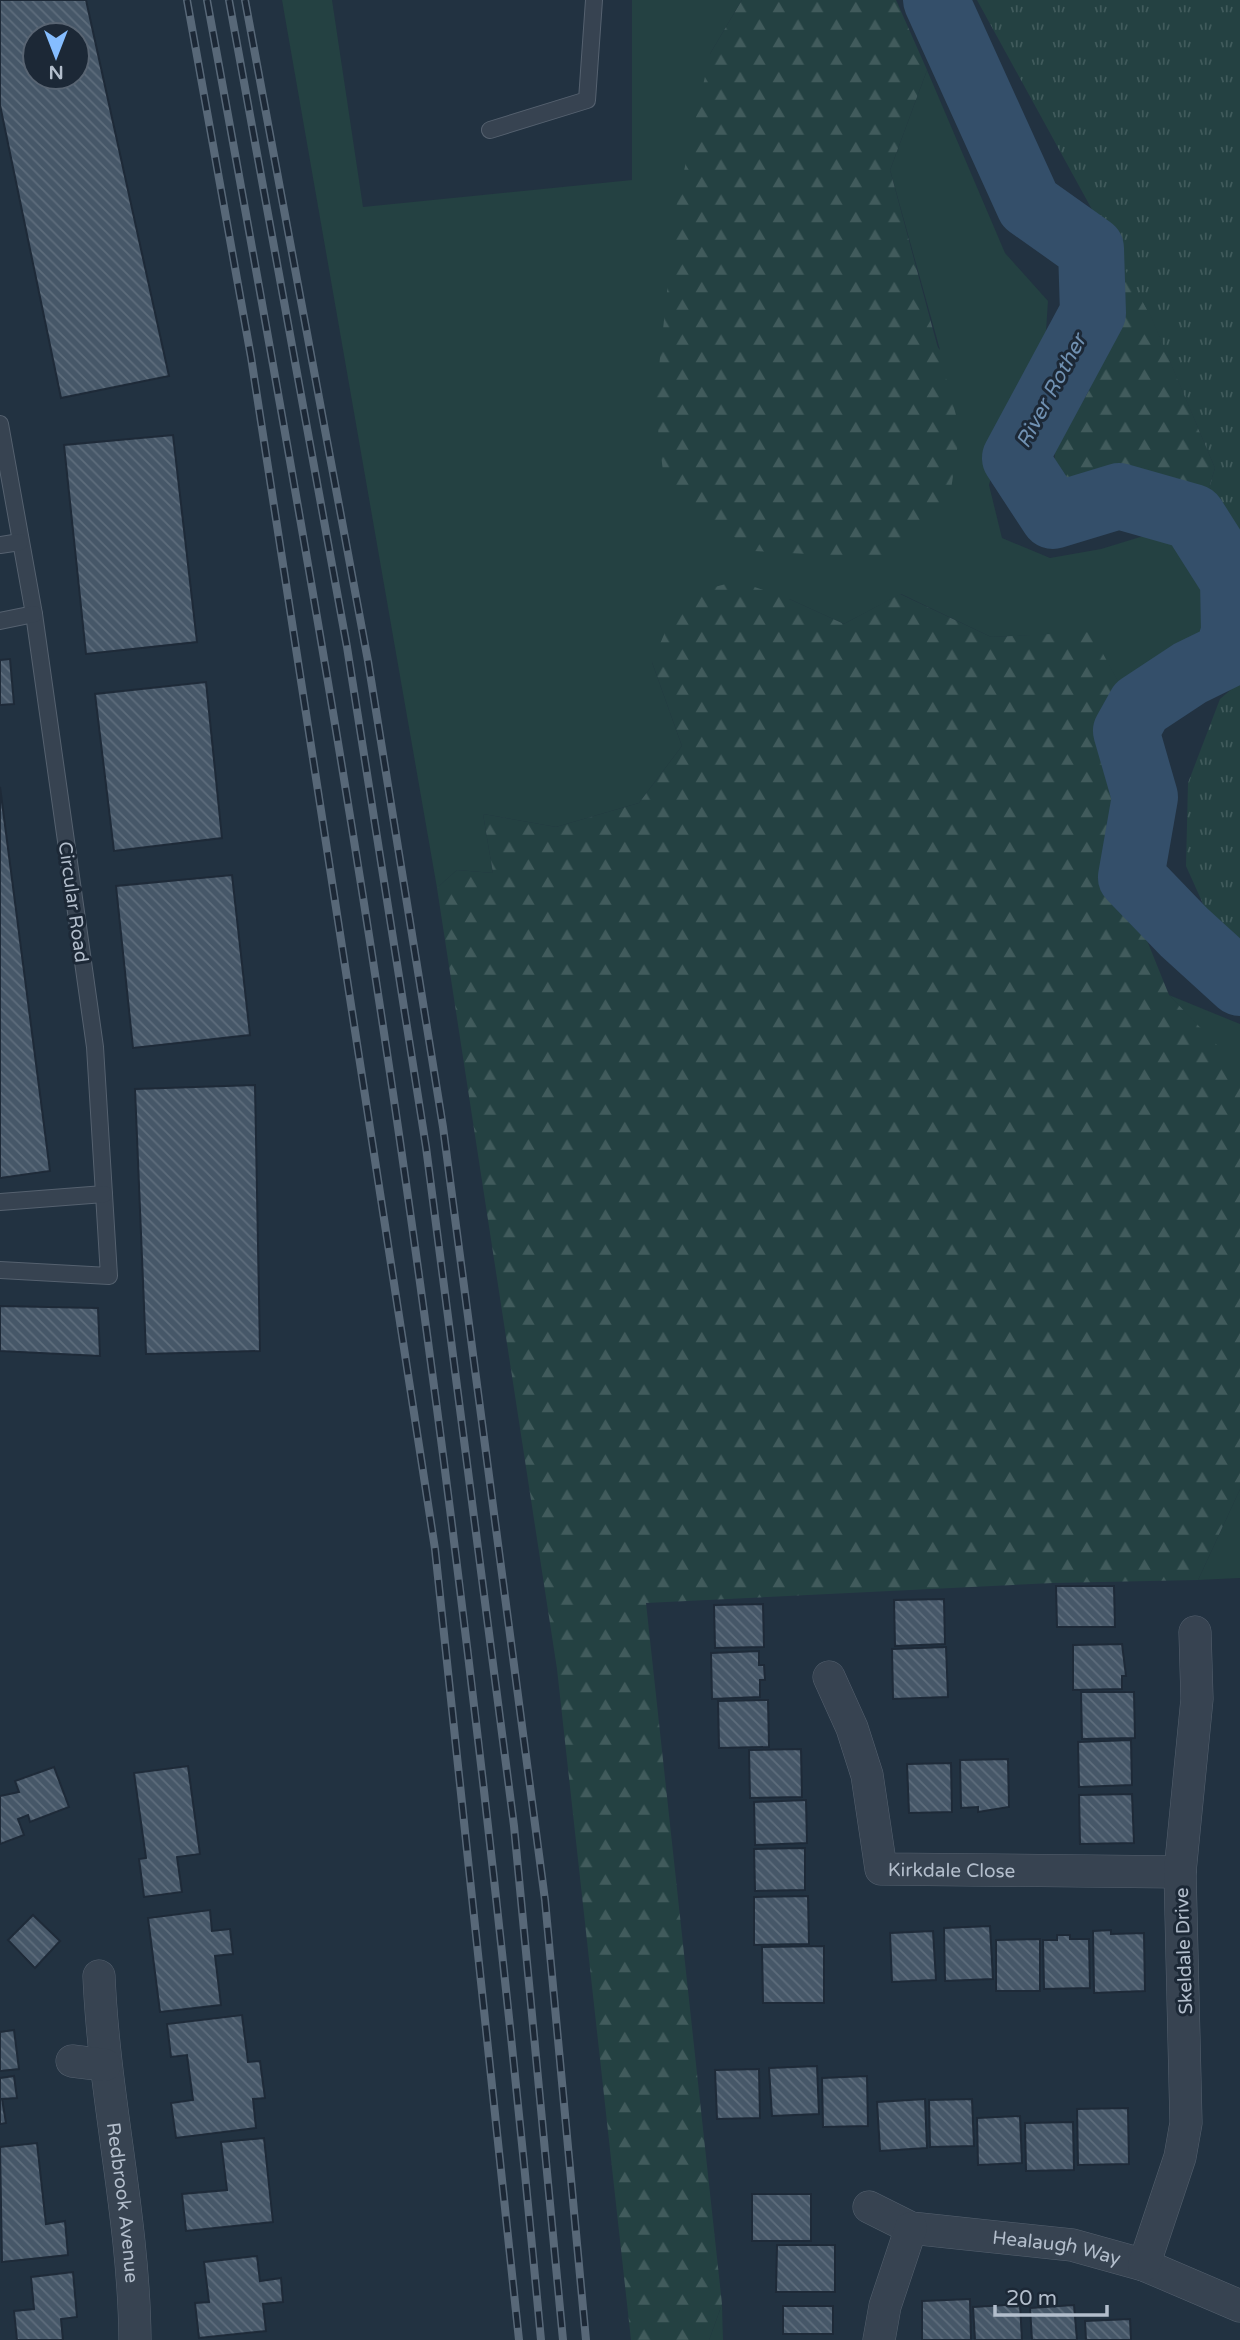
<svg xmlns="http://www.w3.org/2000/svg" width="1240" height="2340" font-family="'Varela Round',sans-serif">
	<style>
		.grass { fill: #244142 }
		.forest { fill: url(#forest-firs) }
		.park { fill: url(#park-tufts) }
		.lines { fill: none; stroke-linecap: round; stroke-linejoin: round }
		.river { stroke: #344f6a; stroke-width: 66 }
		.building { fill: url(#building-back-hatch); stroke: #1e2a38; stroke-width: 2; fill-rule: evenodd }
		.service-casing { stroke: #55616f; stroke-width: 18 }
		.minor-casing { stroke: #55616f; stroke-width: 33 }
		.service { stroke: #374351; stroke-width: 16 }
		.minor { stroke: #374351; stroke-width: 32 }
		.rail-casing { stroke: #586878; stroke-width: 8 }
		.rail { stroke: #1c2836; stroke-width: 5; stroke-dasharray: 16; stroke-linecap: butt }
		.labels { text-anchor: middle; stroke-width: 6; stroke-linejoin: round; paint-order: stroke }
		.street-label { font-size: 19px; fill: #b3becc; stroke: #1c2836 }
		.water-label { font-size: 21px; font-style: italic; fill: #7091b2; stroke: #1c2836 }
	</style>
	<defs>
		<pattern id="forest-firs" width="22" height="20" patternUnits="userSpaceOnUse" patternTransform="scale(1.75)"><rect width="22" height="20" fill="#244142"/><path d="M5 1l3.5 6h-7zM16 11l3.5 6h-7z" fill="#415b5c"/></pattern>
		<pattern id="park-tufts" width="24" height="20" patternUnits="userSpaceOnUse" patternTransform="scale(1.75)"><rect width="24" height="20" fill="#244142"/><path d="M3 7l-1-3M5 7V3M7 7l1-3M15 17l-1-3M17 17v-4M19 17l1-3" fill="none" stroke="#415b5c"/></pattern>
		<pattern id="building-back-hatch" width="6" height="6" patternUnits="userSpaceOnUse" patternTransform="scale(1.75)"><rect width="6" height="6" fill="#465768"/><path d="M-1 5l2 2M0 0l6 6M5-1l2 2" fill="none" stroke="#5e6d7c"/></pattern>
	</defs>
	<rect width="100%" height="100%" fill="#223241"/>
	<g class="grass">
		<path d="M 282,0 L 332,0 L 363,207 L 632,180 L 632,0 L 742,0 L 710,54 L 940,350 L 890,170 L 927,70 L 1005,253 L 1048,301 L 1045,347 L 1004,432 L 989,485 L 1002,538 L 1050,558 L 1101,549 L 1150,534 L 1182,543 L 1203,594 L 1202,632 L 1165,672 L 1123,690 L 1090,633 L 991,637 L 901,594 L 844,624 L 789,599 L 652,662 L 682,746 L 639,803 L 556,827 L 483,814 L 493,873 L 457,870 L 437,888 Z"/>
		<path d="M 1169,995 L 1240,1024 L 1240,1069 L 1238,1069 Z"/>
		<path d="M 1240,1489 L 1240,1578 L 1198,1580 Z"/>
		<path d="M 722,2304 L 723,2340 L 709,2340 Z"/>
	</g>
	<g class="forest">
		<path d="M 742,0 L 896,0 L 927,70 L 890,170 L 960,430 L 947,516 L 882,558 L 754,551 L 665,488 L 655,405 L 676,207 L 710,54 Z"/>
		<path d="M 1122,263 L 1151,316 L 1215,468 L 1205,501 L 1129,481 L 1074,493 L 1063,488 C 1040,437 1071,428 1090,388 C 1105,358 1117,297 1122,263 Z"/>
		<path d="M 737,581 L 789,599 L 844,624 L 900,594 L 991,637 L 1091,632 L 1123,690 L 1126,832 L 1121,876 L 1169,995 L 1240,1069 L 1240,1489 L 1198,1580 L 1053,1583 L 646,1603 L 722,2304 L 709,2340 L 631,2340 L 557,1669 L 437,888 L 457,870 L 493,873 L 483,814 L 556,827 L 639,803 L 682,746 L 652,662 L 681,596 Z"/>
	</g>
	<g class="park">
		<path d="M 977,0 L 1240,0 L 1240,548 L 1205,501 L 1215,468 L 1151,317 Z"/>
		<path d="M 1240,682 L 1240,954 L 1218,937 L 1186,866 L 1188,783 L 1220,699 Z"/>
	</g>
	<g class="lines">
		<path class="river" d="M 936,0 L 1029,205 L 1091,249 L 1093,313 L 1015,458 L 1053,516 L 1119,496 L 1193,517 L 1233,580 L 1234,632 L 1227,655 L 1190,673 L 1140,706 L 1126,731 L 1145,797 L 1131,877 L 1184,932 L 1240,983"/>
	</g>
	<g class="building">
		<path d="M 0,0 L 86,0 L 169,376 L 61,398 L 0,105 ZM 35,35 L 77,35 L 77,77 L 35,77 Z"/>
		<path d="M 173,435 L 197,642 L 86,654 L 64,445 Z"/>
		<path d="M 10,659 L 14,704 L 0,705 L 0,660 Z"/>
		<path d="M 206,682 L 222,838 L 114,851 L 95,694 Z"/>
		<path d="M 0,787 L 50,1171 L 0,1178 Z"/>
		<path d="M 232,875 L 250,1035 L 133,1048 L 116,886 Z"/>
		<path d="M 255,1085 L 260,1351 L 146,1354 L 135,1089 Z"/>
		<path d="M 0,1306 L 98,1308 L 100,1356 L 0,1351 Z"/>
		<path d="M 1056,1586 L 1114,1586 L 1115,1627 L 1057,1627 Z"/>
		<path d="M 944,1599 L 945,1644 L 895,1646 L 894,1600 Z"/>
		<path d="M 763,1604 L 764,1647 L 715,1648 L 714,1605 Z"/>
		<path d="M 1122,1644 L 1126,1676 L 1122,1676 L 1122,1689 L 1073,1690 L 1073,1645 Z"/>
		<path d="M 946,1647 L 948,1697 L 893,1699 L 892,1649 Z"/>
		<path d="M 759,1651 L 759,1665 L 764,1665 L 765,1680 L 760,1680 L 760,1697 L 712,1699 L 711,1653 Z"/>
		<path d="M 1081,1692 L 1134,1692 L 1135,1738 L 1082,1739 Z"/>
		<path d="M 768,1700 L 769,1747 L 719,1748 L 718,1701 Z"/>
		<path d="M 1131,1740 L 1132,1785 L 1079,1787 L 1078,1742 Z"/>
		<path d="M 801,1749 L 802,1797 L 750,1798 L 749,1750 Z"/>
		<path d="M 1008,1759 L 1009,1807 L 978,1812 L 978,1807 L 961,1808 L 960,1760 Z"/>
		<path d="M 951,1763 L 952,1812 L 909,1813 L 907,1764 Z"/>
		<path d="M 188,1766 L 200,1854 L 177,1857 L 182,1892 L 144,1897 L 139,1859 L 146,1858 L 134,1773 Z"/>
		<path d="M 54,1767 L 69,1807 L 30,1822 L 28,1815 L 18,1819 L 24,1835 L 0,1844 L 0,1796 L 19,1792 L 15,1781 Z"/>
		<path d="M 1132,1794 L 1134,1843 L 1080,1844 L 1079,1795 Z"/>
		<path d="M 806,1800 L 807,1843 L 755,1845 L 754,1802 Z"/>
		<path d="M 805,1848 L 805,1890 L 755,1891 L 754,1849 Z"/>
		<path d="M 808,1896 L 809,1944 L 754,1945 L 754,1897 Z"/>
		<path d="M 210,1910 L 212,1931 L 230,1929 L 233,1954 L 215,1956 L 221,2005 L 160,2012 L 148,1918 Z"/>
		<path d="M 33,1915 L 60,1941 L 35,1968 L 8,1940 Z"/>
		<path d="M 990,1926 L 993,1979 L 945,1981 L 944,1928 Z"/>
		<path d="M 1111,1930 L 1111,1934 L 1144,1933 L 1145,1991 L 1094,1993 L 1093,1931 Z"/>
		<path d="M 933,1931 L 936,1980 L 892,1982 L 890,1933 Z"/>
		<path d="M 1057,1935 L 1070,1935 L 1070,1939 L 1089,1939 L 1090,1988 L 1044,1989 L 1043,1940 L 1057,1940 Z"/>
		<path d="M 1040,1939 L 1040,1991 L 996,1991 L 996,1940 Z"/>
		<path d="M 824,1946 L 824,2003 L 763,2003 L 762,1947 Z"/>
		<path d="M 242,2015 L 248,2062 L 260,2061 L 265,2098 L 253,2099 L 256,2128 L 176,2138 L 171,2103 L 193,2100 L 187,2055 L 171,2057 L 167,2024 Z"/>
		<path d="M 14,2030 L 19,2069 L 0,2071 L 0,2032 Z"/>
		<path d="M 817,2066 L 819,2114 L 772,2116 L 769,2068 Z"/>
		<path d="M 759,2069 L 760,2118 L 717,2119 L 715,2070 Z"/>
		<path d="M 14,2076 L 17,2098 L 2,2099 L 6,2123 L 0,2124 L 0,2078 Z"/>
		<path d="M 867,2076 L 868,2126 L 823,2127 L 822,2078 Z"/>
		<path d="M 925,2099 L 927,2148 L 880,2151 L 877,2102 Z"/>
		<path d="M 972,2099 L 974,2146 L 930,2147 L 929,2100 Z"/>
		<path d="M 1128,2108 L 1129,2164 L 1078,2165 L 1077,2109 Z"/>
		<path d="M 1020,2116 L 1022,2163 L 978,2165 L 977,2118 Z"/>
		<path d="M 1073,2122 L 1074,2170 L 1026,2171 L 1025,2123 Z"/>
		<path d="M 264,2138 L 273,2222 L 186,2231 L 182,2194 L 227,2190 L 221,2142 Z"/>
		<path d="M 37,2143 L 46,2224 L 65,2221 L 68,2255 L 2,2262 L 0,2147 Z"/>
		<rect x="752" y="2194" width="59" height="47"/>
		<path d="M 777,2245 L 835,2245 L 835,2292 L 776,2292 Z"/>
		<path d="M 257,2256 L 260,2281 L 281,2278 L 283,2302 L 263,2304 L 266,2331 L 199,2338 L 195,2303 L 209,2302 L 204,2262 Z"/>
		<path d="M 73,2272 L 77,2317 L 61,2319 L 63,2340 L 17,2340 L 14,2311 L 34,2309 L 31,2277 Z"/>
		<path d="M 970,2299 L 971,2340 L 922,2340 L 922,2301 Z"/>
		<path d="M 1020,2304 L 1022,2340 L 975,2340 L 973,2307 Z"/>
		<path d="M 1074,2305 L 1077,2340 L 1032,2340 L 1030,2308 Z"/>
		<rect x="783" y="2306" width="50" height="28"/>
		<path d="M 1130,2319 L 1131,2340 L 1086,2340 L 1085,2321 Z"/>
	</g>
	<g class="lines">
		<defs>
			<g id="service">
				<path d="M 490,130 L 587,100 L 594,0"/>
				<path d="M 0,424 L 34,614 L 95,1047 L 109,1276 L 0,1270"/>
				<path d="M 0,545 L 20,542"/>
				<path d="M 0,621 L 34,614"/>
				<path d="M 0,1202 L 104,1194"/>
			</g>
			<g id="minor">
				<path id="s1" d="M 829,1677 L 852,1728 L 867,1775 L 881,1869 L 1180,1872"/>
				<path id="s2" d="M 99,1976 C 104,2098 134,2218 135,2340"/>
				<path d="M 72,2061 L 105,2065"/>
				<path id="s3" d="M 869,2207 L 911,2228 L 1072,2245 L 1144,2265 L 1240,2306"/>
				<path d="M 1144,2265 L 1180,2157 L 1186,2123 L 1180,1872 L 1197,1699 L 1195,1632"/>
				<path d="M 879,2340 L 885,2306 L 911,2228"/>
			</g>
		</defs>
		<use href="#service" class="service-casing"/>
		<use href="#minor" class="minor-casing"/>
		<use href="#service" class="service"/>
		<use href="#minor" class="minor"/>
		<defs>
			<g id="rail">
				<path d="M 187,0 L 251,357 L 435,1549 L 519,2340"/>
				<path d="M 207,0 C 279,393 350,788 406,1183 C 461,1568 505,1954 541,2340"/>
				<path d="M 229,0 L 347,647 L 426,1147 L 514,1826 L 563,2340"/>
				<path d="M 245,0 L 368,661 L 443,1127 L 545,1900 L 586,2340"/>
			</g>
		</defs>
		<use href="#rail" class="rail-casing"/>
		<use href="#rail" class="rail"/>
	</g>
	<g class="labels">
		<g class="street-label">
			<text transform="translate(74 902) rotate(82)" y="7">Circular Road</text>
			<text dy="7" stroke="none"><textPath href="#s1" startOffset="271">Kirkdale Close</textPath></text>
			<text transform="translate(1183 1951) rotate(-92)" y="7">Skeldale Drive</text>
			<text dy="7" stroke="none"><textPath href="#s2" startOffset="228">Redbrook Avenue</textPath></text>
			<text dy="7" stroke="none"><textPath href="#s3" startOffset="194">Healaugh Way</textPath></text>
		</g>
		<g class="water-label">
			<text transform="translate(1051 391) rotate(-62)" y="7">River Rother</text>
		</g>
	</g>
	<g transform="translate(56 56) rotate(180)"><circle r="33" fill="#1c2836" stroke="#586472" stroke-width="2"/>
	<path d="M0-5L12 26L0 18L-12 26Z" fill="#85bdff"/>
	<text y="-10" font-size="19" font-weight="bold" text-anchor="middle" fill="#b3becc">N</text>
	</g>
	<path d="M995 2305v10h112v-10" fill="none" stroke="#b3becc" stroke-width="3.5"/>
	<text x="1006" y="2305" font-size="21" fill="#b3becc" stroke="#1c2836" stroke-width="5" paint-order="stroke">20 m</text>
</svg>
